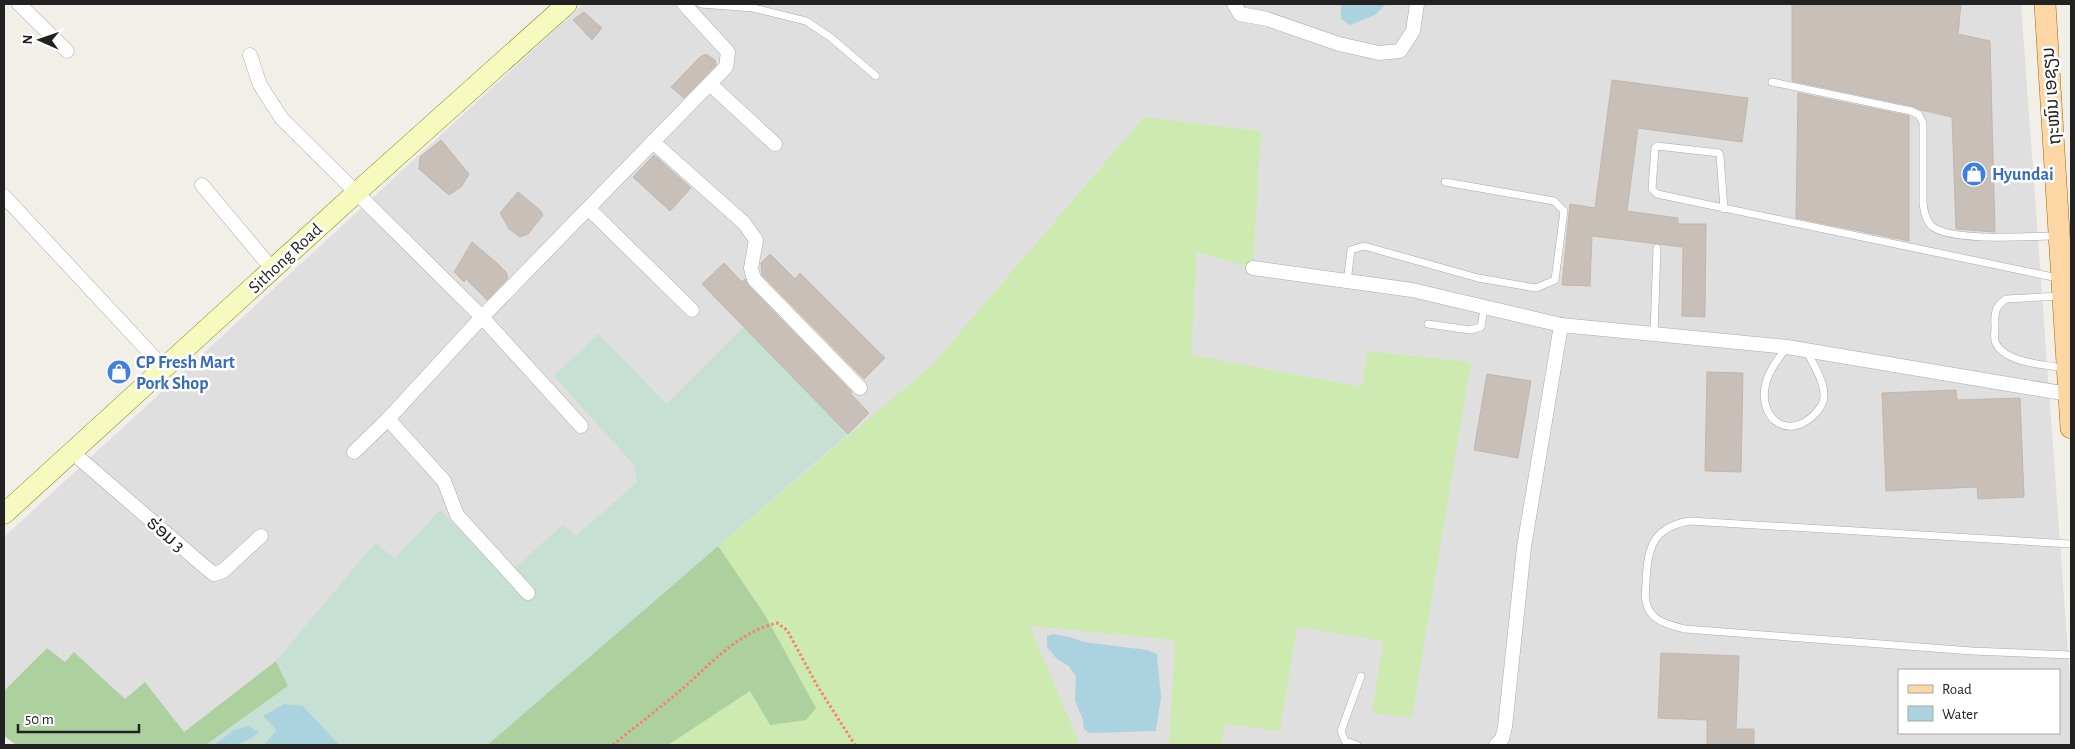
<svg xmlns="http://www.w3.org/2000/svg" width="2075" height="749" font-family="'Alegreya Sans','Noto Sans Lao',sans-serif">
	<style>
		.residential { fill: #e0dfdf; fill-rule: evenodd }
		.grass { fill: #cdebb0 }
		.forest { fill: #add19e }
		.wetland { fill: #c6e0d4 }
		.water { fill: #aad3df }
		.building { fill: #c7bfb8; stroke: #c4b6ab }
		.lines { fill: none; stroke-linecap: round; stroke-linejoin: round }
		.service-casing { stroke: #a9a9a9; stroke-width: 8 }
		.minor-casing { stroke: #a9a9a9; stroke-width: 15 }
		.secondary-casing { stroke: #707d05; stroke-width: 21 }
		.primary-casing { stroke: #a06b00; stroke-width: 22 }
		.path { stroke: #fa8072; stroke-width: 3; stroke-dasharray: 2.5 2.5; stroke-linecap: butt }
		.service { stroke: #fff; stroke-width: 7 }
		.minor { stroke: #fff; stroke-width: 14 }
		.secondary { stroke: #f7fabf; stroke-width: 20 }
		.primary { stroke: #fcd6a4; stroke-width: 21 }
		.labels { text-anchor: middle; stroke-width: 5; stroke-linejoin: round; paint-order: stroke }
		.street-label { font-size: 18px; fill: #222; stroke: #fff }
		.shop-label { font-size: 18px; font-weight: bold; fill: #366cbe; stroke: #fff; text-anchor: start }
	</style>
	<rect width="100%" height="100%" fill="#f2efe9"/>
	<path class="residential" d="M 583,4 L 2021,4 L 2071,694 L 2071,745 L 22,745 L 4,733 L 4,537 ZM 1899,670 L 2059,670 L 2059,733 L 1899,733 Z"/>
	<path class="grass" d="M 1144,117 L 1261,131 L 1253,268 L 1197,252 L 1191,355 L 1362,387 L 1367,351 L 1471,362 L 1412,718 L 1372,713 L 1383,641 L 1297,627 L 1280,731 L 1224,724 L 1222,745 L 1169,745 L 1175,640 L 1030,626 L 1080,745 L 668,745 L 750,691 L 816,708 L 765,615 L 718,546 L 932,365 Z"/>
	<g class="forest">
		<path d="M 718,546 L 765,615 L 816,708 L 806,720 L 770,725 L 750,691 L 668,745 L 487,745 Z"/>
		<path d="M 47,648 L 65,662 L 74,652 L 125,699 L 145,682 L 184,732 L 276,661 L 288,686 L 206,745 L 16,745 L 4,736 L 4,691 Z"/>
	</g>
	<path class="wetland" d="M 744,327 L 848,434 L 487,745 L 206,745 L 288,686 L 276,661 L 375,543 L 395,558 L 440,510 L 504,572 L 514,568 L 563,525 L 576,536 L 637,482 L 634,465 L 554,376 L 598,334 L 667,404 Z"/>
	<g class="water">
		<path d="M 1339,4 L 1386,4 L 1375,15 L 1350,25 L 1341,19 L 1341,5 Z"/>
		<path d="M 1053,634 L 1070,637 L 1084,642 L 1147,650 L 1157,654 L 1161,698 L 1156,731 L 1089,733 L 1084,729 L 1083,719 L 1075,701 L 1076,677 L 1069,666 L 1057,659 L 1047,647 L 1047,636 Z"/>
		<path d="M 284,704 L 303,706 L 339,745 L 264,745 L 277,730 L 263,716 Z"/>
		<path d="M 248,726 L 259,732 C 242,746 235,745 214,745 L 234,730 Z"/>
	</g>
	<g class="building">
		<path d="M 1792,4 L 1961,4 L 1958,34 L 1990,41 L 1995,232 L 1956,229 L 1952,117 L 1921,110 L 1912,106 L 1792,81 Z"/>
		<path d="M 584,12 L 602,28 L 592,40 L 573,20 Z"/>
		<path d="M 706,54 L 715,60 L 716,65 L 684,98 L 671,87 L 700,57 Z"/>
		<path d="M 1612,80 L 1748,98 L 1742,142 L 1638,128 L 1627,211 L 1678,218 L 1678,224 L 1706,224 L 1705,317 L 1682,316 L 1683,247 L 1592,236 L 1590,286 L 1562,285 L 1570,204 L 1595,208 Z"/>
		<path d="M 1798,93 L 1909,116 L 1909,241 L 1796,218 Z"/>
		<path d="M 441,140 L 469,174 L 462,186 L 449,195 L 419,169 L 420,157 Z"/>
		<path d="M 654,155 L 691,188 L 670,211 L 633,177 Z"/>
		<path d="M 518,192 L 540,210 L 543,215 L 528,234 L 520,237 L 509,229 L 500,213 Z"/>
		<path d="M 472,242 L 498,264 L 506,272 L 508,278 L 487,300 L 466,279 L 464,282 L 454,272 Z"/>
		<path d="M 770,254 L 795,279 L 800,273 L 885,358 L 864,379 L 762,275 L 761,263 Z"/>
		<path d="M 724,263 L 742,282 L 745,279 L 748,285 L 852,392 L 850,393 L 869,413 L 848,434 L 702,284 Z"/>
		<path d="M 1707,372 L 1743,373 L 1741,472 L 1705,471 Z"/>
		<path d="M 1487,374 L 1531,381 L 1518,458 L 1474,450 Z"/>
		<path d="M 1956,390 L 1957,400 L 2020,398 L 2024,497 L 1978,499 L 1977,487 L 1886,491 L 1882,393 Z"/>
		<path d="M 1661,653 L 1739,656 L 1736,729 L 1754,729 L 1754,745 L 1707,745 L 1707,720 L 1658,718 Z"/>
	</g>
	<g class="lines">
		<defs>
			<g id="service">
				<path d="M 701,4 L 753,8 L 806,21 L 830,37 L 876,76"/>
				<path d="M 1772,82 L 1911,111 L 1919,115 L 1923,123 L 1923,203 C 1924,212 1926,222 1933,227 C 1954,242 2030,236 2057,236"/>
				<path d="M 1724,209 L 1720,156 L 1719,153 L 1657,146 L 1655,148 L 1652,189 L 1657,194 L 2058,278"/>
				<path d="M 1347,282 L 1351,250 L 1364,246 L 1478,278 L 1536,288 L 1555,280 L 1564,211 L 1554,201 L 1445,182"/>
				<path d="M 2060,296 L 2006,299 C 1995,306 1994,314 1995,326 C 1995,331 1994,337 1995,341 C 2002,363 2046,365 2065,368"/>
				<path d="M 1428,324 L 1470,330 L 1481,327 L 1484,309"/>
				<path d="M 1654,334 L 1657,248"/>
				<path d="M 1787,347 C 1779,358 1769,370 1766,383 C 1757,416 1786,442 1814,415 C 1819,410 1824,404 1824,396 C 1824,380 1813,364 1806,350"/>
				<path d="M 2071,544 L 1690,521 C 1652,527 1647,549 1646,583 C 1645,593 1644,604 1651,613 C 1658,623 1674,626 1685,629 L 1972,651 L 2071,655"/>
				<path d="M 1357,745 L 1345,741 L 1341,731 L 1361,676"/>
			</g>
			<g id="minor">
				<path d="M 19,4 L 67,51"/>
				<path d="M 1234,4 L 1240,14 L 1267,19 L 1339,44 L 1379,53 L 1400,51 L 1413,31 L 1417,4"/>
				<path d="M 250,55 L 260,85 L 282,119 L 482,317 L 581,426"/>
				<path d="M 711,85 L 775,144"/>
				<path d="M 653,142 L 744,223 L 756,240 L 751,268 L 754,279 L 860,388"/>
				<path d="M 202,185 L 273,270"/>
				<path d="M 4,196 L 164,368"/>
				<path d="M 589,209 L 692,310"/>
				<path d="M 1253,268 L 1412,290 L 1561,325 L 1787,347 L 2068,394"/>
				<path d="M 388,419 L 444,481 L 457,515 L 528,593"/>
				<path d="M 72,452 L 205,567 L 214,574 L 223,571 L 261,536"/>
				<path d="M 354,452 L 388,419 L 482,317 L 726,67 L 728,52 L 684,4"/>
				<path d="M 1496,745 L 1502,739 L 1505,727 L 1524,547 L 1561,325"/>
			</g>
			<path id="secondary" d="M 4,514 L 357,192 L 567,4"/>
			<path id="primary" d="M 2045,4 L 2071,428"/>
		</defs>
		<use href="#service" class="service-casing"/>
		<use href="#minor" class="minor-casing"/>
		<use href="#secondary" class="secondary-casing"/>
		<use href="#primary" class="primary-casing"/>
		<path class="path" d="M 613,745 C 636,726 660,708 682,689 C 711,664 738,632 777,623 L 787,630 L 818,687 L 855,745"/>
		<use href="#service" class="service"/>
		<use href="#minor" class="minor"/>
		<use href="#secondary" class="secondary"/>
		<use href="#primary" class="primary"/>
	</g>
	<defs>
		<symbol id="shop-disc" viewBox="-11 -11 22 22"><circle r="9.5" fill="#3f7fe0" stroke="#fff"/><path d="M-5-2.5h2.3a2.7 3.5 0 0 1 5.4 0H5L5.5 6h-11ZM-1.5-2.5h3a1.5 2.3 0 0 0-3 0Z" fill="#fff"/></symbol>
	</defs>
	<g fill-rule="evenodd">
		<use href="#shop-disc" x="1960" y="160" width="28" height="28"/>
		<use href="#shop-disc" x="105" y="358" width="28" height="28"/>
	</g>
	<g class="labels">
		<g class="street-label">
			<text transform="translate(2051 96) rotate(-94)" y="6">ຖະໜົນ ເອຊຽນ</text>
			<text transform="translate(285 258) rotate(-43)" y="6">Sithong Road</text>
			<text transform="translate(166 534) rotate(41)" y="6">ຮ່ອມ 3</text>
		</g>
		<g class="shop-label">
			<text x="1992" y="180">Hyundai</text>
			<text x="136" y="368">CP Fresh Mart<tspan x="136" dy="21">Pork Shop</tspan></text>
		</g>
	</g>
	<rect width="2075" height="749" fill="none" stroke="#222222" stroke-width="10"/>
	<rect x="1898" y="669" width="162" height="65" fill="#ffffff" stroke="#a7a7a7"/>
	<rect x="1908" y="685" width="25" height="8" fill="#fcd6a4" stroke="#a7a7a7"/>
	<text x="1942" y="694" font-size="15" fill="#222222">Road</text>
	<rect x="1908" y="706" width="25" height="15" fill="#aad3df" stroke="#a7a7a7"/>
	<text x="1942" y="719" font-size="15" fill="#222222">Water</text>
	<g transform="translate(40 40) rotate(272)" stroke="#ffffff" stroke-width="4" paint-order="stroke">
	<path d="M0-4L9 19L0 12L-9 19Z" fill="#222222"/>
	<text y="-8" font-size="14" font-weight="bold" text-anchor="middle" fill="#222222">N</text>
	</g>
	<path d="M18 724v8h121v-8" fill="none" stroke="#222222" stroke-width="2.5"/>
	<text x="25" y="724" font-size="15" fill="#222222" stroke="#ffffff" stroke-width="4" paint-order="stroke">50 m</text>
</svg>
